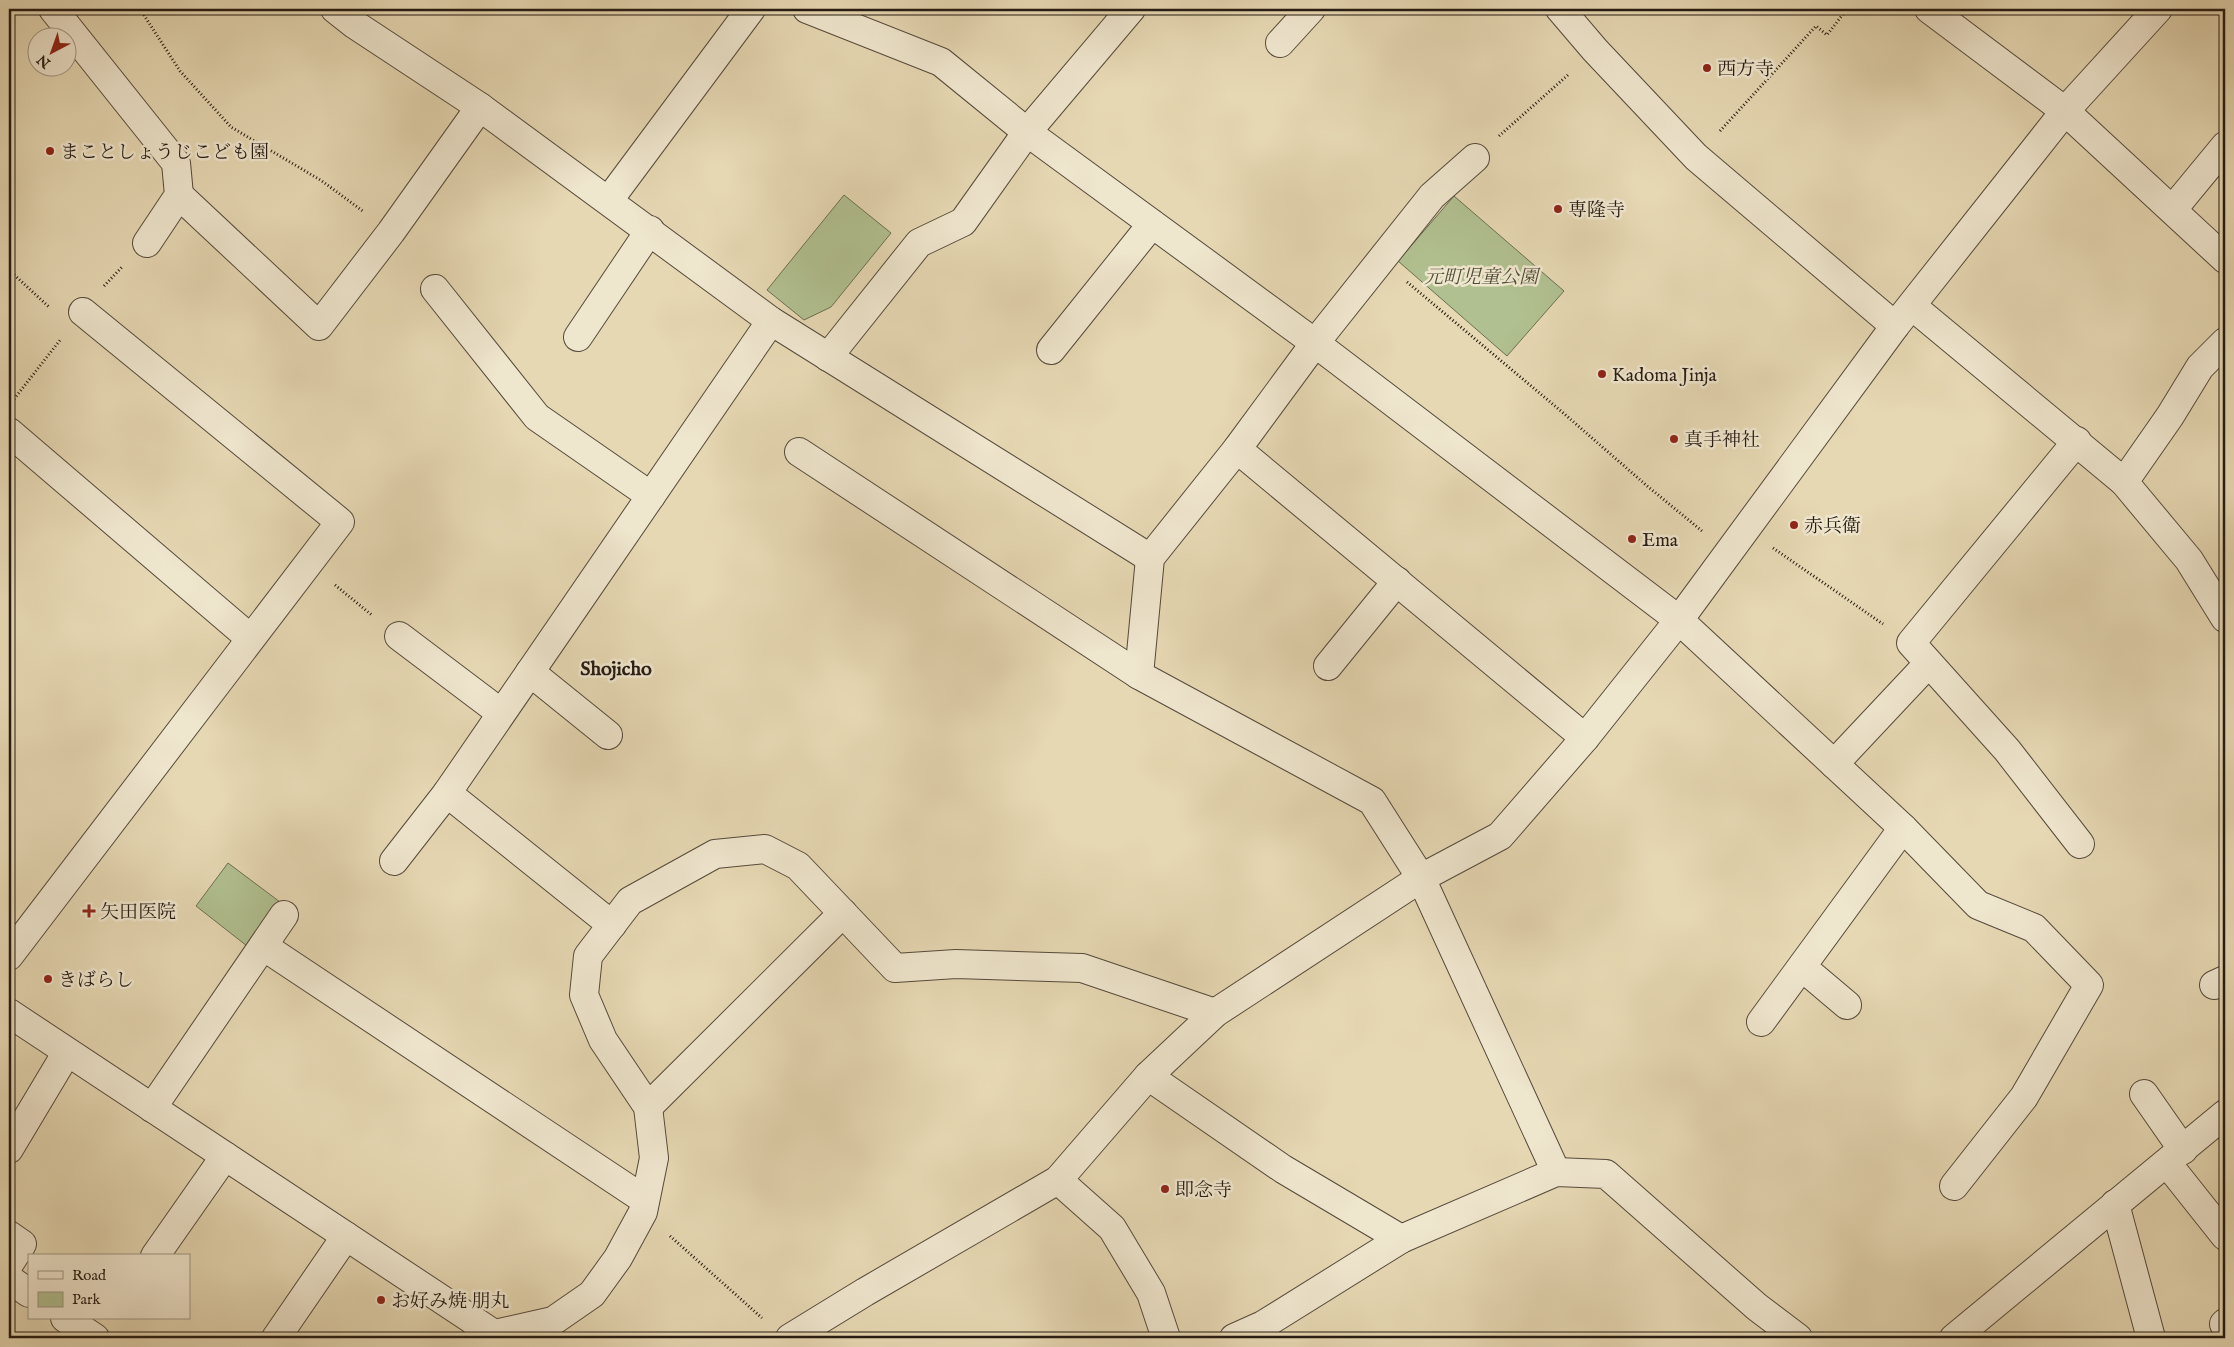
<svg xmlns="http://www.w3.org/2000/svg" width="2234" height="1347" font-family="'IM FELL English','Noto Serif JP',serif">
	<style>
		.green { fill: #b1c090; stroke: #6b6e52 }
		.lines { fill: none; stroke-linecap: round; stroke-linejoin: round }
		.minor-casing { stroke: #554a3b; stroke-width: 30 }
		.path { stroke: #251b13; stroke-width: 3; stroke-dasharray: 1 2.5; stroke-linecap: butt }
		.minor { stroke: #efe6ce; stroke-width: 28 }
		.poi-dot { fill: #8f2418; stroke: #efe6ce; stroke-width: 2 }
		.labels { text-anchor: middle; stroke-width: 5; stroke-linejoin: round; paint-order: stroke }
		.poi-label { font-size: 19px; fill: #251b13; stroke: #efe6ce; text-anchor: start }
		.park-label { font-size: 19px; font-style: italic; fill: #4f4d38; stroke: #efe6ce }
		.neighbourhood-label { font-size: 20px; font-weight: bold; fill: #251b13; stroke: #efe6ce }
	</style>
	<rect width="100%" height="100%" fill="#e6d8b3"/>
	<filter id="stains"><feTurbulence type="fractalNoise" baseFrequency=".004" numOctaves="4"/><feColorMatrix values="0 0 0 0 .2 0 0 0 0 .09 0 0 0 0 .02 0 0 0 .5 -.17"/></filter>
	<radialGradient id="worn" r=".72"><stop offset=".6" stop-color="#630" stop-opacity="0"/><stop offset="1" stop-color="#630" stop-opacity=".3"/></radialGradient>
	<g class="green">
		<path d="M 844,195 L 891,233 L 831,307 L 804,320 L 767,290 Z"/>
		<path d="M 1454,196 L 1564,291 L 1507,356 L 1398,261 Z"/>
		<path d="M 228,863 L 280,902 L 247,946 L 196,906 Z"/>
	</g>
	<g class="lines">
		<defs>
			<g id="minor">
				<path d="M 53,9 L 176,163 L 179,195 L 147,243"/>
				<path d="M 335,9 L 354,24 L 480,107 L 771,321 L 1150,558"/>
				<path d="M 807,9 L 941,62 L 1027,132 L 1315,343 L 1679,620 L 1903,828 L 1978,905 L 2034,928 L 2089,985 L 2024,1097 L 1954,1186"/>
				<path d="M 1560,9 L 1595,50 L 1696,157 L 1895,326"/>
				<path d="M 1929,9 L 2065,111 L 2225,259"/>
				<path d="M 1280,43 L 1311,9"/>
				<path d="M 1475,158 L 1432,196 L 1315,343 L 1237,449 L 1150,558 L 1139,675 L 1372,801 L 1421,878 L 1556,1172"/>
				<path d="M 179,195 L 319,326 L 391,232 L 480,107"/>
				<path d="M 609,200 L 751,9"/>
				<path d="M 2173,209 L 2225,146"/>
				<path d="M 435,289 L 537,417 L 651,496"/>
				<path d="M 1912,306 L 2124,482 L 2170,416 L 2200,367 L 2225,342"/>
				<path d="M 578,337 L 650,230"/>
				<path d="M 1051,350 L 1152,224"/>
				<path d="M 828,357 L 919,243 L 963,222 L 1027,132 L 1131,9"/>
				<path d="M 9,432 L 250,638"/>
				<path d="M 2077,441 L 1911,643 L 2007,750 L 2080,844"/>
				<path d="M 1237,449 L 1585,738"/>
				<path d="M 799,452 L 1139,675"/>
				<path d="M 2124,482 L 2189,560 L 2225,618"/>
				<path d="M 399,636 L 501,713"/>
				<path d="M 1328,666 L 1397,581"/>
				<path d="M 530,672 L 608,735"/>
				<path d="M 1834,764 L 1928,664"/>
				<path d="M 394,861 L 447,793"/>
				<path d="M 612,925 L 447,793 L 771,321"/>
				<path d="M 263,946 L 645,1200"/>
				<path d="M 9,956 L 340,522 L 83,312"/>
				<path d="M 1802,967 L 1847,1005"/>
				<path d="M 2214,985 L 2225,980"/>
				<path d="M 9,1013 L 500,1338"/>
				<path d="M 1761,1022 L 1903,828"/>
				<path d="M 1148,1076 L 1283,1169 L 1401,1239"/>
				<path d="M 2144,1094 L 2183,1150"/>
				<path d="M 648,1107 L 843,913"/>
				<path d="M 152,1108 L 284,915"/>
				<path d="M 9,1149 L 67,1052"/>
				<path d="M 2167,1163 L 2225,1236"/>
				<path d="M 1058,1180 L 1112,1228 L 1151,1293 L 1166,1338"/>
				<path d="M 2115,1204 L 2151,1338"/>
				<path d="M 9,1235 L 22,1244 L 9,1264"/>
				<path d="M 155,1256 L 225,1156"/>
				<path d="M 9,1279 L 29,1293"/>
				<path d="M 65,1318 L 95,1338"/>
				<path d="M 2224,1324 L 2225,1323"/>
				<path d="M 276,1338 L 346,1236"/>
				<path d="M 477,1338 L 553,1321 L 592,1294 L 618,1258 L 643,1212 L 654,1158 L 648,1107 L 603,1040 L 584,995 L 588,956 L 630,901 L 715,854 L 765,849 L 798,866 L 895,968 L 956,964 L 1082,968 L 1215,1013"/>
				<path d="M 790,1338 L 865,1292 L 1058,1180 L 1148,1076 L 1215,1013 L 1421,878 L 1500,836 L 1585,738 L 1679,620 L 1895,326 L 2065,111 L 2158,9"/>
				<path d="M 1234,1338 L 1263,1325 L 1401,1239 L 1556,1172 L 1606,1174 L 1757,1307 L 1798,1338"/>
				<path d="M 1954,1338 L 2225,1114"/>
			</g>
		</defs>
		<use href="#minor" class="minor-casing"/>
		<g class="path">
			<path d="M 140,9 L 180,71 L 231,127 L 322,181 L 364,212"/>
			<path d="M 1720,131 L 1816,26 L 1827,35 L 1847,9"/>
			<path d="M 1499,136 L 1569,74"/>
			<path d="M 9,270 L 49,307"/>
			<path d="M 9,281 L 14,275"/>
			<path d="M 1407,282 L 1561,411 L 1646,485 L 1702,531"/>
			<path d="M 104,286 L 122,267"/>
			<path d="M 14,399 L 61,339"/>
			<path d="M 1773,548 L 1883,624"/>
			<path d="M 335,585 L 373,616"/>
			<path d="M 670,1236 L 762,1318"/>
		</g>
		<use href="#minor" class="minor"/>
	</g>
	<g class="poi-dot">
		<circle cx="1707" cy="68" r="5"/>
		<circle cx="50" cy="151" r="5"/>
		<circle cx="1558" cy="209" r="5"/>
		<circle cx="1602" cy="374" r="5"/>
		<circle cx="1674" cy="439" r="5"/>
		<circle cx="1794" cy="525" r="5"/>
		<circle cx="1632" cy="539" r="5"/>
		<path d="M86.5 903.5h5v5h5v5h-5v5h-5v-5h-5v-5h5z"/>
		<circle cx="48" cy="979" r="5"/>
		<circle cx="1165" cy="1189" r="5"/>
		<circle cx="381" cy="1300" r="5"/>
	</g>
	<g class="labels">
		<g class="poi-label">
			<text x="1717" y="75">西方寺</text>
			<text x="60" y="158">まことしょうじこども園</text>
			<text x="1568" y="216">専隆寺</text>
			<text x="1612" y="381">Kadoma Jinja</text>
			<text x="1684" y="446">真手神社</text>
			<text x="1804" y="532">赤兵衛</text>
			<text x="1642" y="546">Ema</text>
			<text x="100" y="918">矢田医院</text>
			<text x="58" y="986">きばらし</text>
			<text x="1175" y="1196">即念寺</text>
			<text x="391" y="1307">お好み焼 朋丸</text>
		</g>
		<g class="park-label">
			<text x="1481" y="283">元町児童公園</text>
		</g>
		<g class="neighbourhood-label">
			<text x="616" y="675">Shojicho</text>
		</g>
	</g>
	<rect width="2234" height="1347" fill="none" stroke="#e6d8b3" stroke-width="30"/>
	<rect x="10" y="10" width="2214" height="1327" fill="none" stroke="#251b13" stroke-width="2.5"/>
	<rect x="15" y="15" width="2204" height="1317" fill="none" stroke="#251b13"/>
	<rect x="28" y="1254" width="162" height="65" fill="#efe6ce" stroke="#9e9583"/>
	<rect x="38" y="1271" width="25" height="8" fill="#efe6ce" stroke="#9e9583"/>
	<text x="72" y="1280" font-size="15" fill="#251b13">Road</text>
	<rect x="38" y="1292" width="25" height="15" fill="#b1c090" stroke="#9e9583"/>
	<text x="72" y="1304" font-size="15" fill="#251b13">Park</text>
	<g transform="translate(52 52) rotate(221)"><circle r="24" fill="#efe6ce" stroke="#9e9583"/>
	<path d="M0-4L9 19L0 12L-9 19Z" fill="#8f2418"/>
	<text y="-8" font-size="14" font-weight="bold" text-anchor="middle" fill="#251b13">N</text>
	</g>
	<rect width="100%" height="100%" filter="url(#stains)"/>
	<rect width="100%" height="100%" fill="url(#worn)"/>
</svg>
